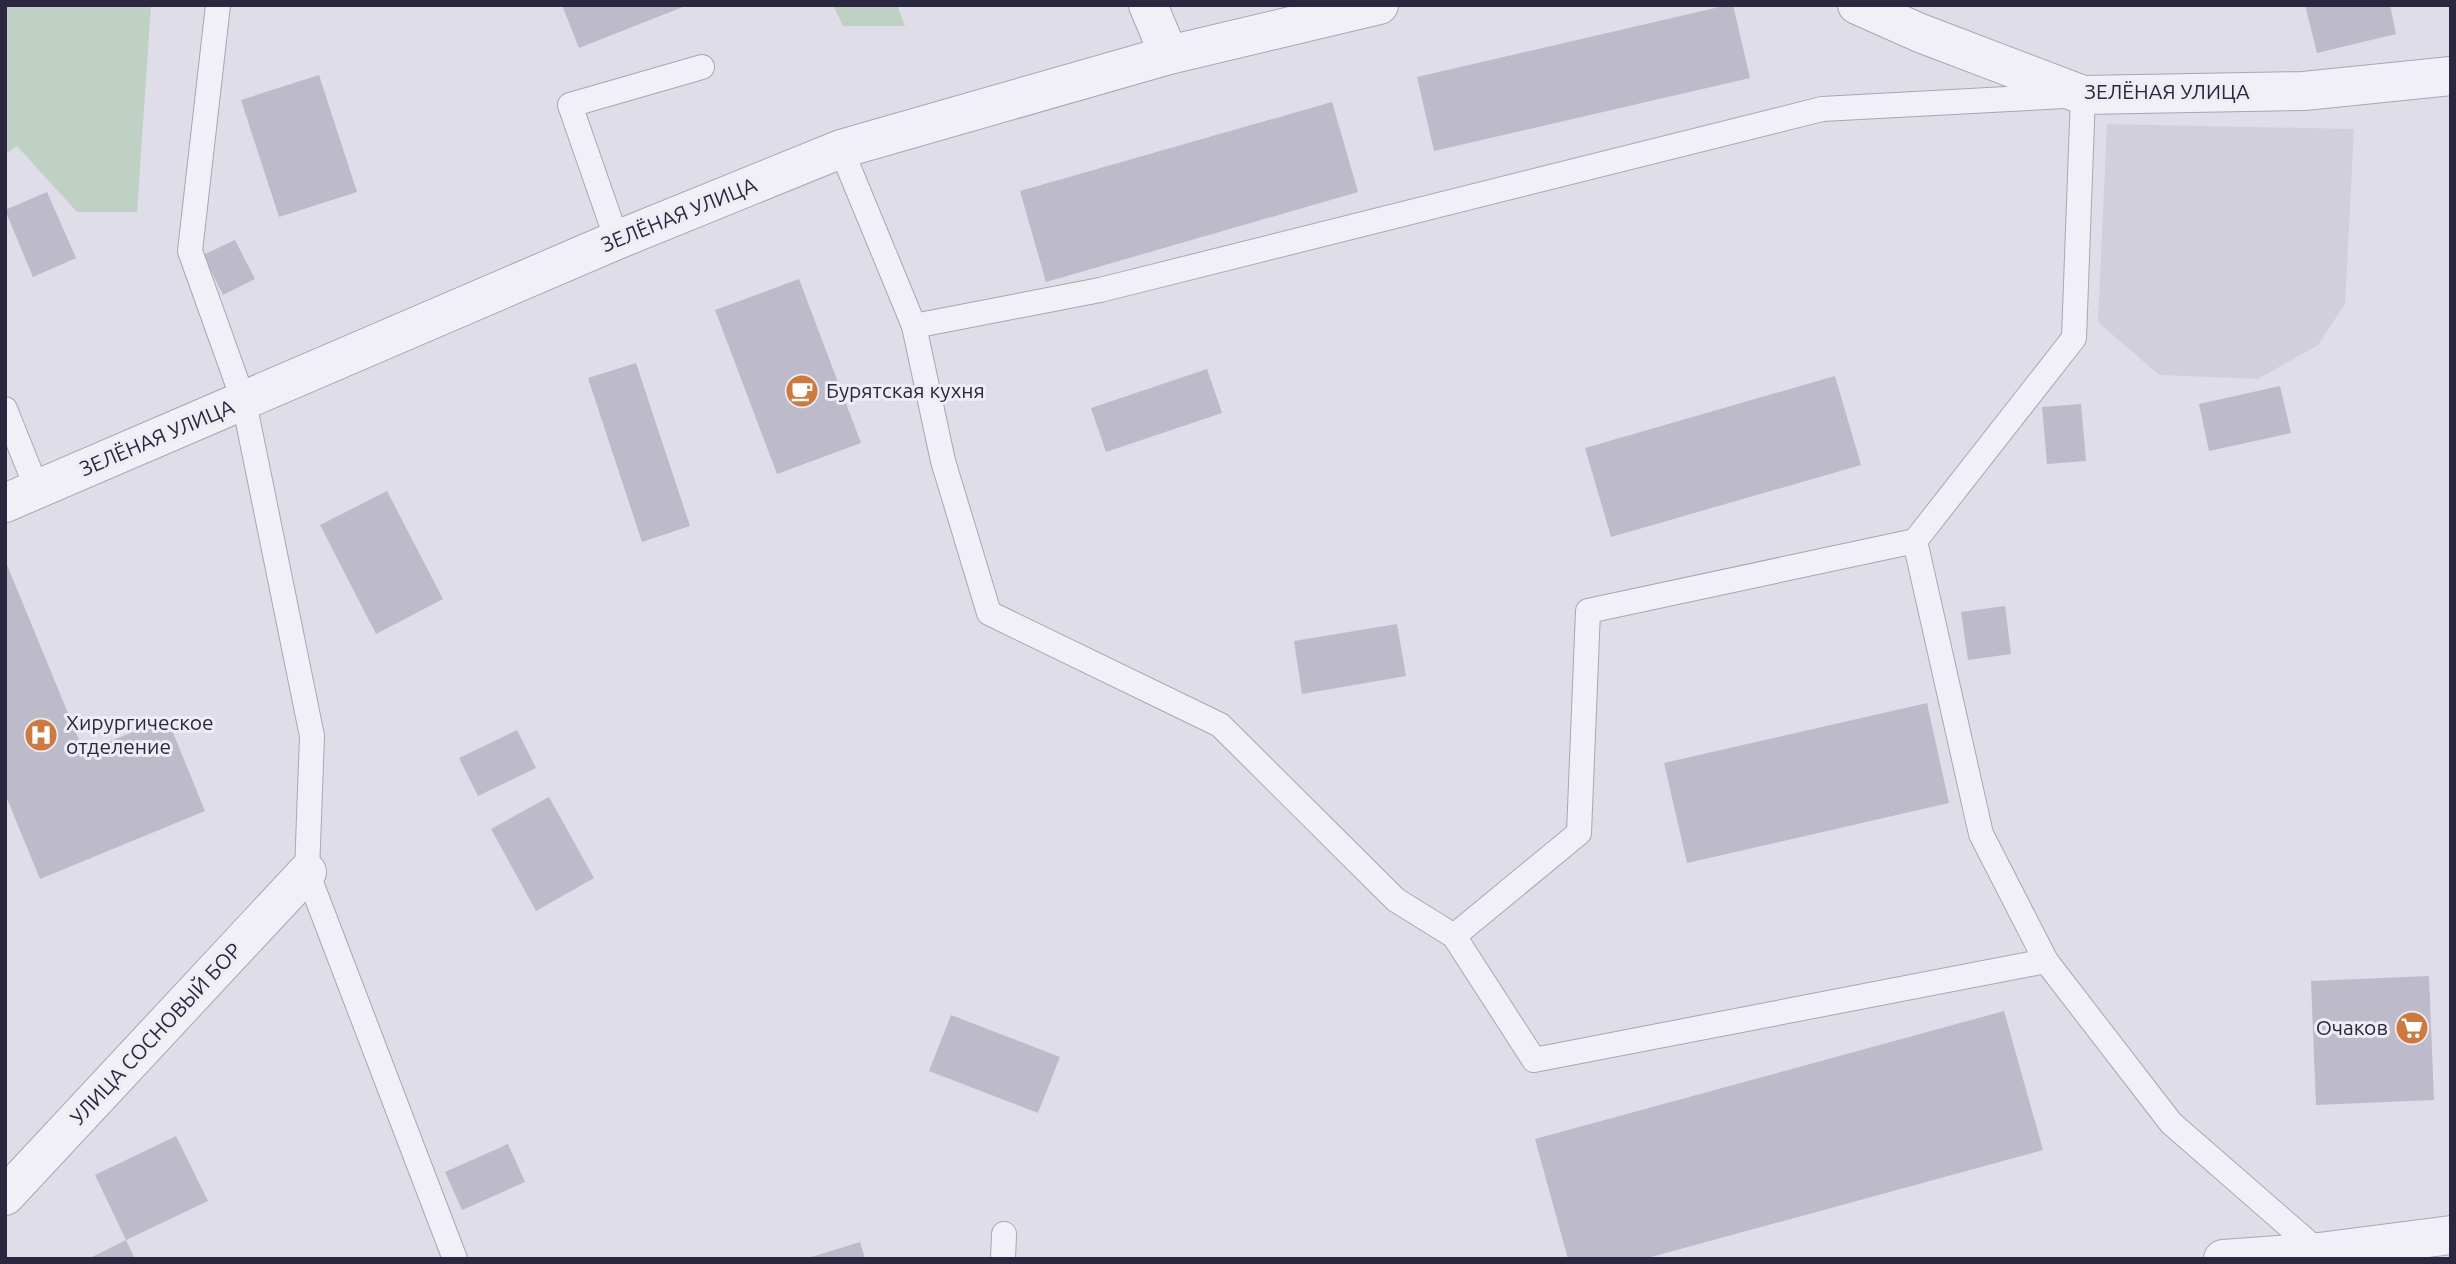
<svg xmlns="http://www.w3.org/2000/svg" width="2456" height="1264" font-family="Ubuntu,sans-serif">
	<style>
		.built { fill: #d2cfdc }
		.green { fill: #bed1c4 }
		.building { fill: #bdbbca }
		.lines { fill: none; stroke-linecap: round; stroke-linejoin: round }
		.service-casing { stroke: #a9a6b4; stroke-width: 26 }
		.minor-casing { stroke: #a9a6b4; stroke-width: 40 }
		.service { stroke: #f1f0f6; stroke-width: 24 }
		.minor { stroke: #f1f0f6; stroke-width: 38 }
		.labels { text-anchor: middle; stroke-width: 6; stroke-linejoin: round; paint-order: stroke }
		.street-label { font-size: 21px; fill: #2b273e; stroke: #eeedf5 }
		.poi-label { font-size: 21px; fill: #2b273e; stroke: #eeedf5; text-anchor: start }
	</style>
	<rect width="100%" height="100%" fill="#dfdde7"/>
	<path class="built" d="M 2107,124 L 2354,129 L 2345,304 L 2318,345 L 2258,379 L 2159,375 L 2098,322 Z"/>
	<g class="green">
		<path d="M 5,5 L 151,5 L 137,212 L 77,212 L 17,146 L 5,154 Z"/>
		<path d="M 833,5 L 897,5 L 905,26 L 843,26 Z"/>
	</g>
	<g class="building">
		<path d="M 562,5 L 688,5 L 579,48 Z"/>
		<path d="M 1728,5 L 1733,5 L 1750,78 L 1434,151 L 1417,77 Z"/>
		<path d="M 2305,5 L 2390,5 L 2396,34 L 2317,53 Z"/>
		<path d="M 319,75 L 357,192 L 279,217 L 241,100 Z"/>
		<path d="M 1332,102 L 1358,192 L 1046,282 L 1020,191 Z"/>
		<path d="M 47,192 L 76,258 L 33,277 L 5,210 Z"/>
		<path d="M 235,240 L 255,279 L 223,295 L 203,255 Z"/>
		<path d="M 799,279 L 861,443 L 777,474 L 715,310 Z"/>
		<path d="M 636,363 L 690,526 L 642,542 L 588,378 Z"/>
		<path d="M 1207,369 L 1222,413 L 1106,452 L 1091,408 Z"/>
		<path d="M 1835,376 L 1861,465 L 1611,537 L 1585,448 Z"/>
		<path d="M 2280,386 L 2291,433 L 2209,451 L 2199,404 Z"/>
		<path d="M 2081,404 L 2086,461 L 2047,464 L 2042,407 Z"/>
		<path d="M 387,491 L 443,599 L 376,634 L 320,525 Z"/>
		<path d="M 5,560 L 84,752 L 167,718 L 205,811 L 40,879 L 5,794 Z"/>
		<path d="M 2005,606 L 2011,654 L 1968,660 L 1961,612 Z"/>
		<path d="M 1397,624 L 1406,676 L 1302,694 L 1294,641 Z"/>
		<path d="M 1927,703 L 1949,803 L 1687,863 L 1664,763 Z"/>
		<path d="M 517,730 L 536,768 L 478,796 L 459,758 Z"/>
		<path d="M 549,797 L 594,878 L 536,911 L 491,829 Z"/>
		<path d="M 2429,976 L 2434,1100 L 2316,1105 L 2311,981 Z"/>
		<path d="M 2004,1011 L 2043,1150 L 1644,1259 L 1568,1259 L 1535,1139 Z"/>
		<path d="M 951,1015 L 1060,1057 L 1038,1113 L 929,1071 Z"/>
		<path d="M 176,1136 L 208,1201 L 126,1240 L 95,1175 Z"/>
		<path d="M 508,1144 L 525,1182 L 462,1210 L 445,1172 Z"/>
		<path d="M 126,1240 L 135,1259 L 88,1259 Z"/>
		<path d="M 860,1242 L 865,1259 L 808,1259 L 808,1258 Z"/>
	</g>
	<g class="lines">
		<defs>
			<g id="service">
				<path d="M 218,5 L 190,251 L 244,402 L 312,736 L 307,872 L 455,1259"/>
				<path d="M 841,149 L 914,326 L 943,461 L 989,613 L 1220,725 L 1396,900 L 1454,936 L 1534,1060 L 2046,961 L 2171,1123 L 2319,1252"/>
				<path d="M 617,240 L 570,105 L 702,67"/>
				<path d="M 914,326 L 1100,290 L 1822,109 L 2083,95 L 2074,338 L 1915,541 L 1981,834 L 2046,961"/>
				<path d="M 5,409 L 37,489"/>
				<path d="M 1454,936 L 1579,833 L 1588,611 L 1915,541"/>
				<path d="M 1003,1259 L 1004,1234"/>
			</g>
			<g id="minor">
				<path d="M 1148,5 L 1169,55"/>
				<path d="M 1857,5 L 1920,33 L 2083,95 L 2304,91 L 2451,76"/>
				<path d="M 5,503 L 617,240 L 841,149 L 1169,55 L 1379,5"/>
				<path d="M 5,1196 L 307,872"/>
				<path d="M 2223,1259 L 2319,1252 L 2451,1235"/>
			</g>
		</defs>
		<use href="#service" class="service-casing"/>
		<use href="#minor" class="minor-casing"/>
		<use href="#service" class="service"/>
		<use href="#minor" class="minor"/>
	</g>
	<defs>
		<symbol id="cafe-disc" viewBox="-11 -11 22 22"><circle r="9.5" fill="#cd7a41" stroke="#eeedf5"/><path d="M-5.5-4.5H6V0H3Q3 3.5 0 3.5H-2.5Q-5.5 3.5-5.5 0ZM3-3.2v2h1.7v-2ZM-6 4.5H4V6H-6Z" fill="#fff"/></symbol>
		<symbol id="hospital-disc" viewBox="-11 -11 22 22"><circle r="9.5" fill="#cd7a41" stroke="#eeedf5"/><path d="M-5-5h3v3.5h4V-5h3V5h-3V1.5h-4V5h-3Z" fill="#fff"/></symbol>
		<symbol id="supermarket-disc" viewBox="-11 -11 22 22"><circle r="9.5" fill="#cd7a41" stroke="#eeedf5"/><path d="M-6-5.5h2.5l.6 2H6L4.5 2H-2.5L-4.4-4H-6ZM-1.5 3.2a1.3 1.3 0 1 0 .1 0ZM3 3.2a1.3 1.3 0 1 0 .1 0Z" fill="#fff"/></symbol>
	</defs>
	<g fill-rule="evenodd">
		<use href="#cafe-disc" x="783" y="372" width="38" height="38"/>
		<use href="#hospital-disc" x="22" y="716" width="38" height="38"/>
		<use href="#supermarket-disc" x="2393" y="1009" width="38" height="38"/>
	</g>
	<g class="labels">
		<g class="street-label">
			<text x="2167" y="99">ЗЕЛЁНАЯ УЛИЦА</text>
			<text transform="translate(679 215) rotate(-22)" y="7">ЗЕЛЁНАЯ УЛИЦА</text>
			<text transform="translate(157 438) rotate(-23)" y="7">ЗЕЛЁНАЯ УЛИЦА</text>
			<text transform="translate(156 1034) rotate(-47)" y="7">УЛИЦА СОСНОВЫЙ БОР</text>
		</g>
		<g class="poi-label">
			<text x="826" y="398">Бурятская кухня</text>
			<text x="66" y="730">Хирургическое<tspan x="66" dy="24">отделение</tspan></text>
			<text x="2388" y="1035" text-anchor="end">Очаков</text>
		</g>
	</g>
	<rect width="2456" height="1264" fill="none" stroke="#2b273e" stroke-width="14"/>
</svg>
